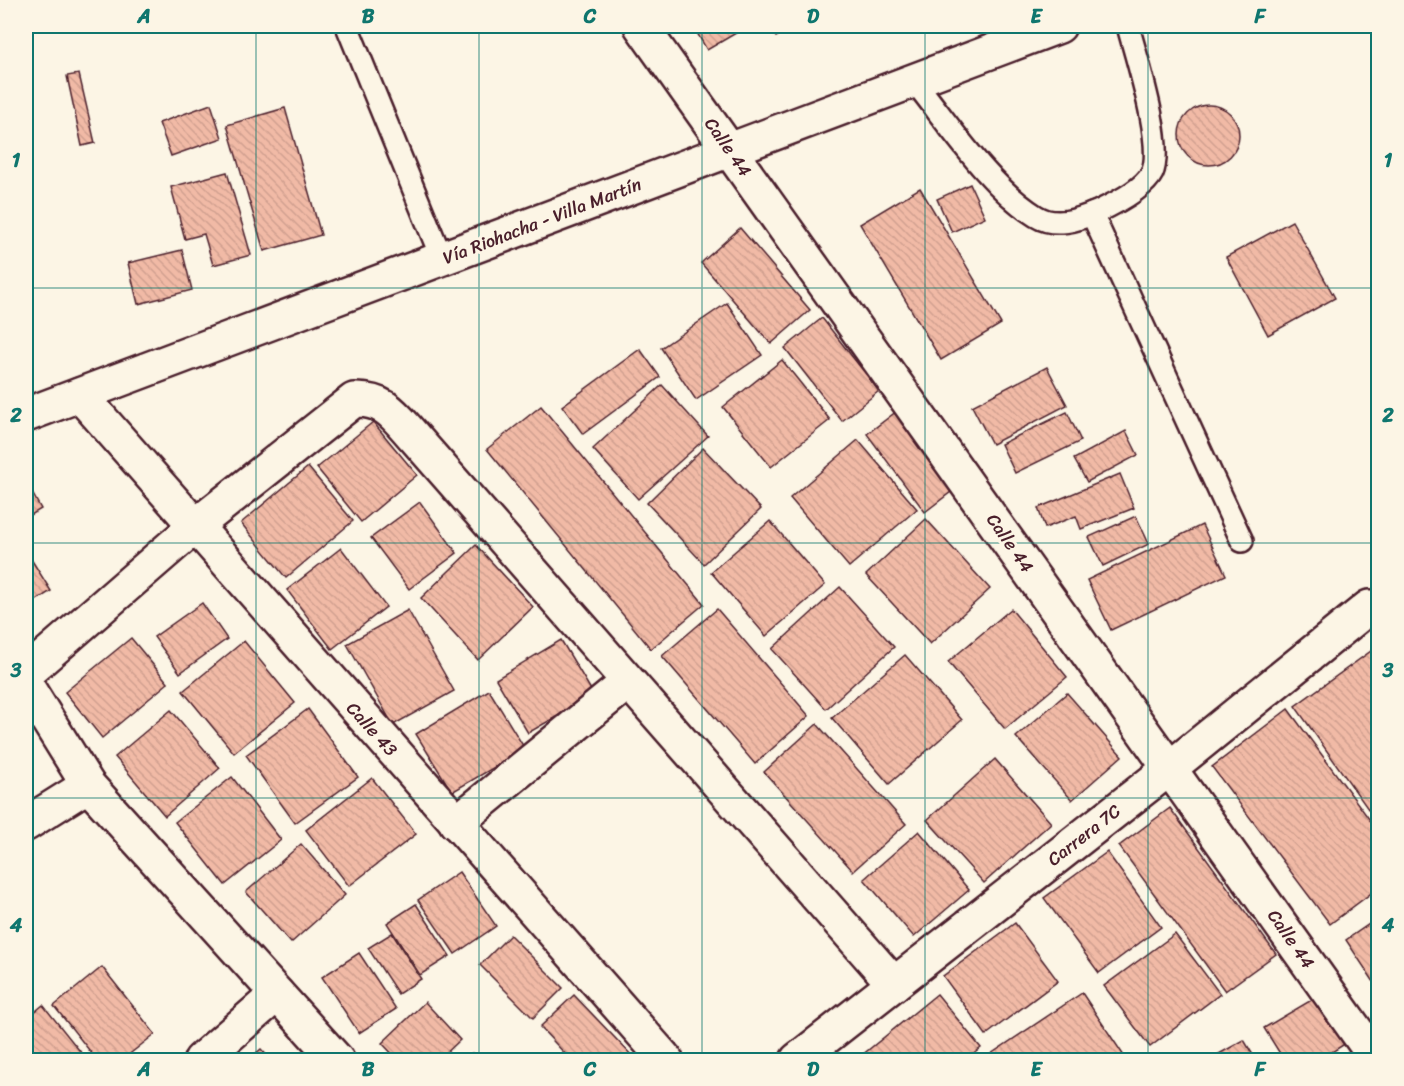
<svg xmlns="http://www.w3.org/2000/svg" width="1404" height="1086" font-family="Sriracha,sans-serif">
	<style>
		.building { fill: url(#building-back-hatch); stroke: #4a1f2b; stroke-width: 1.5 }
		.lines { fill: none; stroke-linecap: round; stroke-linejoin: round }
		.service-casing { stroke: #4a1f2b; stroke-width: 26 }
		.minor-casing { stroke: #4a1f2b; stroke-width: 38 }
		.secondary-casing { stroke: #4a1f2b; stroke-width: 38 }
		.service { stroke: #fcf5e5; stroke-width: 21 }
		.minor { stroke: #fcf5e5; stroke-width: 33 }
		.secondary { stroke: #fcf5e5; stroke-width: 33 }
		.grid { fill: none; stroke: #0f766e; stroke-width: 1.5; stroke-opacity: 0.55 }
		.labels { text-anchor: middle; stroke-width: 6; stroke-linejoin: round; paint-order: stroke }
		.street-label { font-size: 18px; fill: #4a1f2b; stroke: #fcf5e5 }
		.neatline { fill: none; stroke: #0f766e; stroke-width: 2 }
		.grid-label { font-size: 20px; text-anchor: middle; font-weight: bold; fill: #0f766e }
	</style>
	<defs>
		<pattern id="building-back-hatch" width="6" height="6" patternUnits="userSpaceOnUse" patternTransform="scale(1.5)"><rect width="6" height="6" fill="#f1baa6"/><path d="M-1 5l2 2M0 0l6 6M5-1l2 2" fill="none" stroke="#d09f8f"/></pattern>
	</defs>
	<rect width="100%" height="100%" fill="#fcf5e5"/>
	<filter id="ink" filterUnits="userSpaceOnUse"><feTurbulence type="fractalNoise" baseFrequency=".0167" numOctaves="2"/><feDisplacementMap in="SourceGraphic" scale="12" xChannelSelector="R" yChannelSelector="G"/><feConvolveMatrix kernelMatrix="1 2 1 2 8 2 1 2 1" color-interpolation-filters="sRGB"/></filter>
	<g filter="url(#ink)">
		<g class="building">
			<path d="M 693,26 L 748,26 L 707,50 Z"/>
			<path d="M 769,26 L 795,26 L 776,37 Z"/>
			<path d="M 79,74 L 95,143 L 82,146 L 67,76 Z"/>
			<path d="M 211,104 L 222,138 L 171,156 L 159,123 Z"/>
			<circle cx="1209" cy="135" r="30"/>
			<path d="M 285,108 L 321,235 L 264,251 L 227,125 Z"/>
			<path d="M 227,172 L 251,255 L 213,265 L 204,234 L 185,239 L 171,187 Z"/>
			<path d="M 970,184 L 985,217 L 952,232 L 937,199 Z"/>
			<path d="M 920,188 L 1001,324 L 941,360 L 860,224 Z"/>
			<path d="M 1292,221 L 1335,298 L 1268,335 L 1226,257 Z"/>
			<path d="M 740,228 L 810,310 L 771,344 L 701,263 Z"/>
			<path d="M 182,250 L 192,290 L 138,304 L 128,263 Z"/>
			<path d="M 727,303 L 762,355 L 696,400 L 661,348 Z"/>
			<path d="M 822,318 L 879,391 L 842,421 L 785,348 Z"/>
			<path d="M 640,349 L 660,377 L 583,434 L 562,406 Z"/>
			<path d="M 782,360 L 830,420 L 771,467 L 723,407 Z"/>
			<path d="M 1047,367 L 1067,405 L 992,444 L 972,406 Z"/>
			<path d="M 662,385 L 708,436 L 638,499 L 593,449 Z"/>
			<path d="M 541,406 L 704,604 L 651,649 L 487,449 Z"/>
			<path d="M 897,411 L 956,488 L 925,512 L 867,434 Z"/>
			<path d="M 1067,412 L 1081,441 L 1015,473 L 1001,444 Z"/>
			<path d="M 373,422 L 417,475 L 361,522 L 317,468 Z"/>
			<path d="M 1126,431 L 1138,455 L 1087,482 L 1074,459 Z"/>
			<path d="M 858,440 L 917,509 L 849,567 L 790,498 Z"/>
			<path d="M 703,448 L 761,509 L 704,564 L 647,503 Z"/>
			<path d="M 308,467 L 353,521 L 286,578 L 241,523 Z"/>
			<path d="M 1120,474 L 1134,508 L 1081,529 L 1076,516 L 1045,528 L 1038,508 Z"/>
			<path d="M 26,482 L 41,509 L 26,518 Z"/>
			<path d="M 420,502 L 457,553 L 409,589 L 371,538 Z"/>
			<path d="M 1136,516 L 1149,544 L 1103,566 L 1089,537 Z"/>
			<path d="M 926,519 L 990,589 L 930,644 L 866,575 Z"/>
			<path d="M 770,521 L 825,585 L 766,636 L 711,572 Z"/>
			<path d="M 1202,525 L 1226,575 L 1111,630 L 1087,580 Z"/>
			<path d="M 476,545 L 533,607 L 478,660 L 421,598 Z"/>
			<path d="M 341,548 L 386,607 L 332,649 L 287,590 Z"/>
			<path d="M 26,551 L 51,591 L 26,607 Z"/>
			<path d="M 840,587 L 894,647 L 826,709 L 772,649 Z"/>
			<path d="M 202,603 L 227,639 L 180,673 L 154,637 Z"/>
			<path d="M 717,609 L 809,716 L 755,764 L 662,656 Z"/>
			<path d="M 1011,609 L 1067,677 L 1005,729 L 948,662 Z"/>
			<path d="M 408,610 L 454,691 L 393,725 L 347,644 Z"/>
			<path d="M 131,638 L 168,683 L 102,738 L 65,692 Z"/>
			<path d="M 561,640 L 594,695 L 528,733 L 496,679 Z"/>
			<path d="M 244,641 L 295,703 L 234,753 L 183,691 Z"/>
			<path d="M 1378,646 L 1378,823 L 1295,706 Z"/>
			<path d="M 905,655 L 962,720 L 889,784 L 832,718 Z"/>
			<path d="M 489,690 L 525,749 L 452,792 L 416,734 Z"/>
			<path d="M 1067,693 L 1122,756 L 1072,800 L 1016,737 Z"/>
			<path d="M 308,709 L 358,777 L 295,823 L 246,755 Z"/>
			<path d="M 1288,709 L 1378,831 L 1378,888 L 1330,924 L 1212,767 Z"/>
			<path d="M 171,710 L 220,768 L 165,816 L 115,757 Z"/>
			<path d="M 817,724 L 906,824 L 853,871 L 764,772 Z"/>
			<path d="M 995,759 L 1051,823 L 984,883 L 927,820 Z"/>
			<path d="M 232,777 L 281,840 L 225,885 L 175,822 Z"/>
			<path d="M 372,778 L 416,834 L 349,886 L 306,830 Z"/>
			<path d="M 1170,808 L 1276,954 L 1225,991 L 1119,846 Z"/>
			<path d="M 919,831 L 969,890 L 914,937 L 864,879 Z"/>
			<path d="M 301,844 L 345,895 L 291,943 L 246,892 Z"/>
			<path d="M 1107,852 L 1161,927 L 1099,973 L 1044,898 Z"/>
			<path d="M 459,872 L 496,926 L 455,954 L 418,900 Z"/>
			<path d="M 416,904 L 450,956 L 420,975 L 387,923 Z"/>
			<path d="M 1378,918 L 1378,988 L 1346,940 Z"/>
			<path d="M 1015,923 L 1058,981 L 986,1035 L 943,976 Z"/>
			<path d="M 392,933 L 421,979 L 398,994 L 368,948 Z"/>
			<path d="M 1175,934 L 1220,994 L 1150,1047 L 1104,986 Z"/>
			<path d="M 510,935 L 563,988 L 533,1018 L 480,965 Z"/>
			<path d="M 359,953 L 396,1009 L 359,1033 L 322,977 Z"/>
			<path d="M 102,967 L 155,1034 L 122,1060 L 97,1060 L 54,1006 Z"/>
			<path d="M 1082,993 L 1124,1056 L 1117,1060 L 982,1060 Z"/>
			<path d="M 937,994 L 981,1048 L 966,1060 L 856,1060 Z"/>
			<path d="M 574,995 L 636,1060 L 571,1060 L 540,1027 Z"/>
			<path d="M 1320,995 L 1348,1042 L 1319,1060 L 1284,1060 L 1264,1028 Z"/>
			<path d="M 425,1002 L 460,1040 L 439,1060 L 398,1060 L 382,1043 Z"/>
			<path d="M 43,1005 L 87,1060 L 26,1060 L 26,1019 Z"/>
			<path d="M 1244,1040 L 1256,1060 L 1208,1060 Z"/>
			<path d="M 261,1049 L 271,1060 L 248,1060 Z"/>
			<path d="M 1353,1050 L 1360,1060 L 1336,1060 Z"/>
			<path d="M 472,1053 L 478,1060 L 463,1060 Z"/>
		</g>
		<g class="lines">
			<defs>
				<g id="service">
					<path d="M 347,26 L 442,259"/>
					<path d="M 914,81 C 948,123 990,188 1036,216 C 1055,228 1078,220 1097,212 C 1112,205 1144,189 1152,173 C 1165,145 1136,57 1128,26"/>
					<path d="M 1092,214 L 1242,541"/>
				</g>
				<g id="minor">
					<path d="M 641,26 L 1377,1060"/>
					<path d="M 80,395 L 666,1060"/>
					<path d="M 26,673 L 194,527 L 354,400 C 386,399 395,416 415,438 L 894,984"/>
					<path d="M 26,685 L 88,785 L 337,1060"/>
					<path d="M 456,823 L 628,682"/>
					<path d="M 26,824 L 88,785"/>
					<path d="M 201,1060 L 277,994"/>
					<path d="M 797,1060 L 1170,768 L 1369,607"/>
				</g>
				<path id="secondary" d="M 26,415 L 1059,26"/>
			</defs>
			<use href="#service" class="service-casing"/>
			<use href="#minor" class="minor-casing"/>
			<use href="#secondary" class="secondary-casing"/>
			<use href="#service" class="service"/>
			<use href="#minor" class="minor"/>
			<use href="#secondary" class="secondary"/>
		</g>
	</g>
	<path class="grid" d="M 256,26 L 256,1060M 479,26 L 479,1060M 702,26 L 702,1060M 925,26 L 925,1060M 1148,26 L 1148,1060M 26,288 L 1378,288M 26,543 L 1378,543M 26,798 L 1378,798"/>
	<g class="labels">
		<g class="street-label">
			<text transform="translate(728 147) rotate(55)" y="6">Calle 44</text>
			<text transform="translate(542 221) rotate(-21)" y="6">Vía Riohacha - Villa Martín</text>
			<text transform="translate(1010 543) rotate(55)" y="6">Calle 44</text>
			<text transform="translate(372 729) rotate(48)" y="6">Calle 43</text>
			<text transform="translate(1084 835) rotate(-38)" y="6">Carrera 7C</text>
			<text transform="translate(1291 939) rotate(55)" y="6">Calle 44</text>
		</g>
	</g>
	<rect width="1404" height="1086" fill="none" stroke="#fcf5e5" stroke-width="66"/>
	<rect x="33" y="33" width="1338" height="1020" class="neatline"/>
	<g class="grid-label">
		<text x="144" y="23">A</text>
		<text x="368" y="23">B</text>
		<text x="590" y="23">C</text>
		<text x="813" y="23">D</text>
		<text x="1036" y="23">E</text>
		<text x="1260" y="23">F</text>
		<text x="16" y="167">1</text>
		<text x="1388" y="167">1</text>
		<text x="16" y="422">2</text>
		<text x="1388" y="422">2</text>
		<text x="16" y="677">3</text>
		<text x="1388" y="677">3</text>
		<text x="16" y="932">4</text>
		<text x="1388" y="932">4</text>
		<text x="144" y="1076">A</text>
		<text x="368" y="1076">B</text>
		<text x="590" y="1076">C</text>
		<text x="813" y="1076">D</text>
		<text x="1036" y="1076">E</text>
		<text x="1260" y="1076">F</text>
	</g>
</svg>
